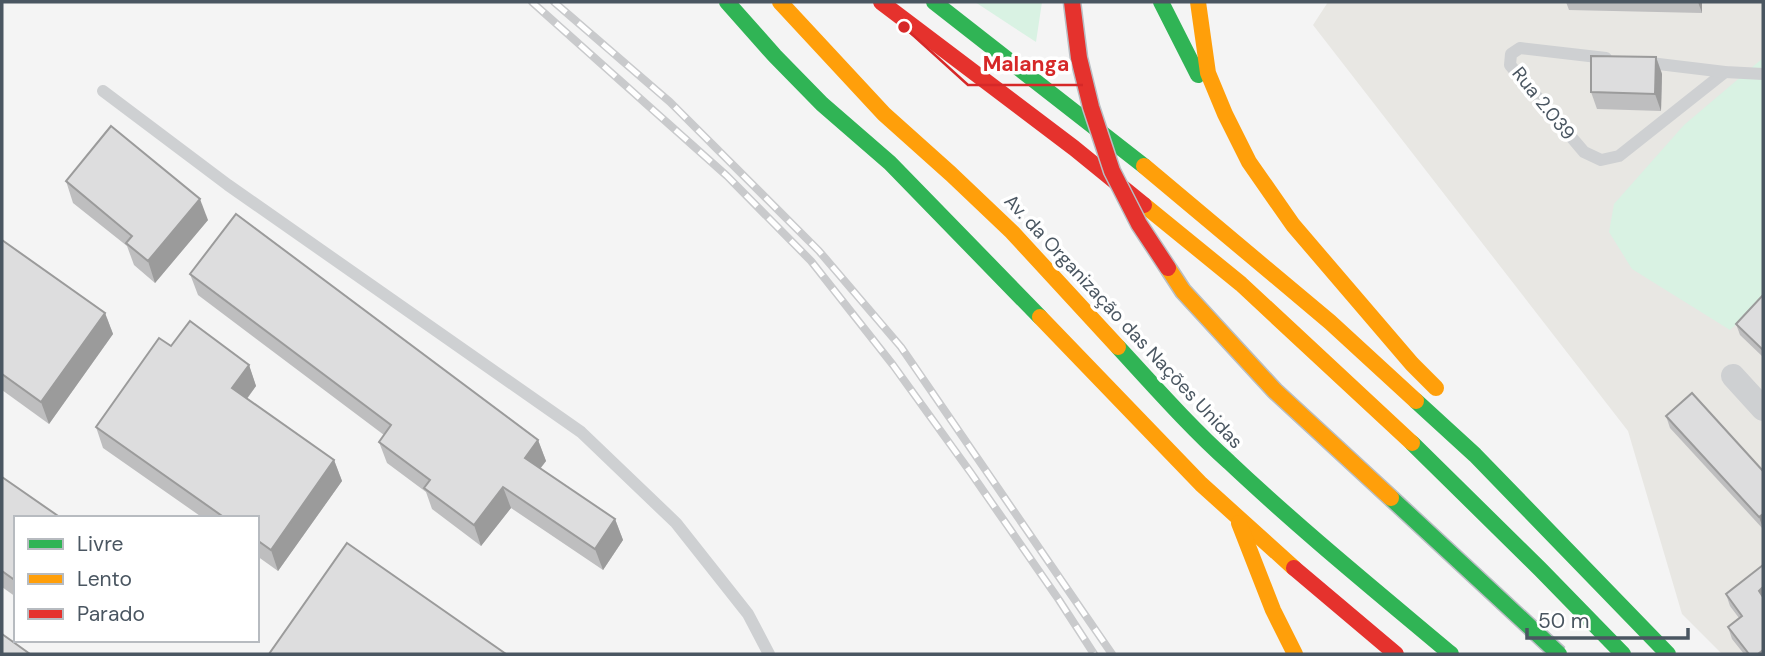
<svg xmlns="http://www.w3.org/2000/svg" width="1765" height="656" font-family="'DM Sans',sans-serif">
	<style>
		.commercial { fill: #e8e7e3 }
		.green { fill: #d9f2e3 }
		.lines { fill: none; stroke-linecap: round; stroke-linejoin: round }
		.lane { stroke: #ced0d2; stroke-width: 12 }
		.street { stroke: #ced0d2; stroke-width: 24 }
		.fast { stroke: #30b455; stroke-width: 16 }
		.slow { stroke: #ff9f0a; stroke-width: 16 }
		.jam { stroke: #e5322d; stroke-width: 16 }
		.rail-casing { stroke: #c9cacc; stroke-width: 8 }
		.rail { stroke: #fff; stroke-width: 5; stroke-dasharray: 16; stroke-linecap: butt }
		.fast-bridge-casing { stroke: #b9bec3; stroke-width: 19; stroke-linecap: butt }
		.slow-bridge-casing { stroke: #b9bec3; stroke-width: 19; stroke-linecap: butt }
		.jam-bridge-casing { stroke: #b9bec3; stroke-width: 19; stroke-linecap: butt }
		.fast-bridge { stroke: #30b455; stroke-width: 16 }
		.slow-bridge { stroke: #ff9f0a; stroke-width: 16 }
		.jam-bridge { stroke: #e5322d; stroke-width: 16 }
		.wall { fill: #bebebf }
		.shaded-wall { fill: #9b9b9b }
		.building { fill: #ddddde; stroke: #9b9b9b; stroke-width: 2 }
		.labels { text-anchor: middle; stroke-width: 7; stroke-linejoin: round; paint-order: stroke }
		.street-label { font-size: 19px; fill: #4a5661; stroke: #fff }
		.leader { fill: none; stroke: #d62828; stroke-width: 2.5 }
		.callout-dot { fill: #d62828; stroke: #fff; stroke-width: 2.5 }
		.callout-label { font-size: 21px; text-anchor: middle; font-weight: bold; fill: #d62828; stroke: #fff; stroke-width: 7; stroke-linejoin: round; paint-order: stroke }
	</style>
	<rect width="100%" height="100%" fill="#f4f4f4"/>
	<path class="commercial" d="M 1328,2 L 1763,2 L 1763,654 L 1722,654 L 1682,614 L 1628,431 L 1313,25 Z"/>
	<g class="green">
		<path d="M 975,2 L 1042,2 L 1036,42 Z"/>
		<path d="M 1763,58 L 1763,299 L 1730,330 L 1632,269 L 1609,232 L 1614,204 L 1684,125 Z"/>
	</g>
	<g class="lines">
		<g class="lane">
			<path d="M 1606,58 L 1520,48 L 1511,54 L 1510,65 L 1584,152 L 1601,160 L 1619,156 L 1725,72"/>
			<path d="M 1642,62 L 1725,72 L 1763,74"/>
			<path d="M 103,91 L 228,185 L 581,432 L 676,523 L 748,614 L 769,654"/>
		</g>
		<path class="street" d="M 1733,376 L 1763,409"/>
		<g class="fast">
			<path d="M 727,2 L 775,56 L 822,104 L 890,163 L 1040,317"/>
			<path d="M 934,2 L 1144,166"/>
			<path d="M 1161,2 L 1198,75"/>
			<path d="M 1118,347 C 1154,386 1189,426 1229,462 C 1300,529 1376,591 1451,654"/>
			<path d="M 1416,401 L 1475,455 L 1668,654"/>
			<path d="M 1412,443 L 1540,569 L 1623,654"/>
		</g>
		<g class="slow">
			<path d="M 780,2 L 884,114 L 951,174 L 1012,232 L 1118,347"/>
			<path d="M 1198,2 L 1208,73 L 1225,114 L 1249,162 L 1293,225 L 1412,364 L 1436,388"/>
			<path d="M 1144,166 L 1330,322 L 1416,401"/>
			<path d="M 1144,205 L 1241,284 L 1412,443"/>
			<path d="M 1040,317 L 1201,484 L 1294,568"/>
			<path d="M 1239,523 L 1273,610 L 1295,654"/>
		</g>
		<g class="jam">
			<path d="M 881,2 L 1074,148 L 1144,205"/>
			<path d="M 1294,568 L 1396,654"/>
		</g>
		<defs>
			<g id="rail">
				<path d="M 532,2 L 727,176 L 811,261 L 893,365 L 971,473 L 1059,600 L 1094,654"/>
				<path d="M 554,2 L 670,102 L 819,251 L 901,347 L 1112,654"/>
			</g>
		</defs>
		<use href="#rail" class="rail-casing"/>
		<use href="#rail" class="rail"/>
		<defs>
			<path id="fast-bridge" d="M 1391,498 L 1559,654"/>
			<path id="slow-bridge" d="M 1168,268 L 1183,291 L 1275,391 L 1391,498"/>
			<path id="jam-bridge" d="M 1072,2 L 1079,58 L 1091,107 L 1112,171 L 1139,224 L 1168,268"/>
		</defs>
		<use href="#fast-bridge" class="fast-bridge-casing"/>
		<use href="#slow-bridge" class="slow-bridge-casing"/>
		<use href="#jam-bridge" class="jam-bridge-casing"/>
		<use href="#fast-bridge" class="fast-bridge"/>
		<use href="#slow-bridge" class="slow-bridge"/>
		<use href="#jam-bridge" class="jam-bridge"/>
	</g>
	<g class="wall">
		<path d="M 1566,2 L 1702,2 L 1702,13 L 1569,10 Z"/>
		<path d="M 1656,57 L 1662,74 L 1661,111 L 1597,109 L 1591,92 Z"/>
		<path d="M 66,181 L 208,220 L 155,283 L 134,265 L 127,246 L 73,203 Z"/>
		<path d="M 2,240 L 105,313 L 113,334 L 49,424 L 2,390 Z"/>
		<path d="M 190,274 L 538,440 L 546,461 L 540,469 L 615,519 L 623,540 L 603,570 L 511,508 L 481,546 L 432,509 L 426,492 L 387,463 L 379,442 L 384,435 L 198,295 Z"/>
		<path d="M 1763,295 L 1763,357 L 1740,335 L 1736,324 Z"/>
		<path d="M 171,346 L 249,365 L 256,386 L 247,399 L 334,460 L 342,481 L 278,571 L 257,556 L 257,518 L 203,518 L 103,448 L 96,427 Z"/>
		<path d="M 1666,416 L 1763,471 L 1763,529 L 1670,428 Z"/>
		<path d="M 2,477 L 16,518 L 16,597 L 2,587 Z"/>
		<path d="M 1763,565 L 1763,654 L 1744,654 L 1732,639 L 1728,627 L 1739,618 L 1730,606 L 1726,594 Z"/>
	</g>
	<g class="shaded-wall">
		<path d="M 1698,2 L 1702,2 L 1702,13 Z"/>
		<path d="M 1656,57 L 1662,74 L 1661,111 L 1655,94 Z"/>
		<path d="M 200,199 L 208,220 L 155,283 L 148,261 Z"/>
		<path d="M 105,313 L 113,334 L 49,424 L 41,402 Z"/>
		<path d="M 249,365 L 256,386 L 239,409 L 232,388 Z"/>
		<path d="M 538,440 L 546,461 L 532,479 L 525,458 Z"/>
		<path d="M 334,460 L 342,481 L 278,571 L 271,550 Z"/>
		<path d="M 503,487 L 511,508 L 481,546 L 474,525 Z"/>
		<path d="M 1763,514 L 1763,528 L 1759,517 Z"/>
		<path d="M 615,519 L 623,540 L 603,570 L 595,549 Z"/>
		<path d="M 1763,587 L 1763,603 L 1759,591 Z"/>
	</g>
	<g class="building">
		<path d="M 1591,56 L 1656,57 L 1655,94 L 1591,92 Z"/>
		<path d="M 111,126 L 200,199 L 148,261 L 126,243 L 132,236 L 66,181 Z"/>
		<path d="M 236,214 L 538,440 L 525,458 L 615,519 L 595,549 L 503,487 L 474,525 L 424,488 L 430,480 L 379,442 L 391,425 L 190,274 Z"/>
		<path d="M 2,240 L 105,313 L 41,402 L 2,374 Z"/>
		<path d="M 1763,295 L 1763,350 L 1736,324 Z"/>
		<path d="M 190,321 L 249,365 L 232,388 L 334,460 L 271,550 L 257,540 L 257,518 L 225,518 L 96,427 L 159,338 L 171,346 Z"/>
		<path d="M 1692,393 L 1763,471 L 1763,514 L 1759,517 L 1666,416 Z"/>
		<path d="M 2,477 L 61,518 L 16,518 L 16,581 L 2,571 Z"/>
		<path d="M 347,543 L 506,654 L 269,654 Z"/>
		<path d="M 1763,565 L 1763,587 L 1759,591 L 1763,597 L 1763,650 L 1758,654 L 1749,654 L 1728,627 L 1742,616 L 1726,594 Z"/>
		<path d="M 2,634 L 30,654 L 2,654 Z"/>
	</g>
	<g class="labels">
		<g class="street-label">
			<text transform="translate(1544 103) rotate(51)" y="7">Rua 2.039</text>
			<text transform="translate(1124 321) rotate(47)" y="7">Av. da Organização das Nações Unidas</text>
		</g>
	</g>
	<path class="leader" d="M904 27L968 85H1083"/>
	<circle class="callout-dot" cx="904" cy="27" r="7"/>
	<g class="callout-label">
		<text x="1026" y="71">Malanga</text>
	</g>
	<rect width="1765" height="656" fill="none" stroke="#4a5661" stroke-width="7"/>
	<rect x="14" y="516" width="245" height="126" fill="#ffffff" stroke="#b7bbc0" stroke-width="2"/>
	<rect x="28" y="539" width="35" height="10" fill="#30b455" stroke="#b7bbc0" stroke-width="2"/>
	<text x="77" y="551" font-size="21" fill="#4a5661">Livre</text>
	<rect x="28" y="574" width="35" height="10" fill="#ff9f0a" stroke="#b7bbc0" stroke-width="2"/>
	<text x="77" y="586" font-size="21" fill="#4a5661">Lento</text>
	<rect x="28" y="609" width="35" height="10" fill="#e5322d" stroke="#b7bbc0" stroke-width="2"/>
	<text x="77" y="621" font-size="21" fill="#4a5661">Parado</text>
	<path d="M1527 628v10h161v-10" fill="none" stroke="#4a5661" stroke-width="3.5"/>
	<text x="1538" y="628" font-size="21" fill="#4a5661" stroke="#ffffff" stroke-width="5" paint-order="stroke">50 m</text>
</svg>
